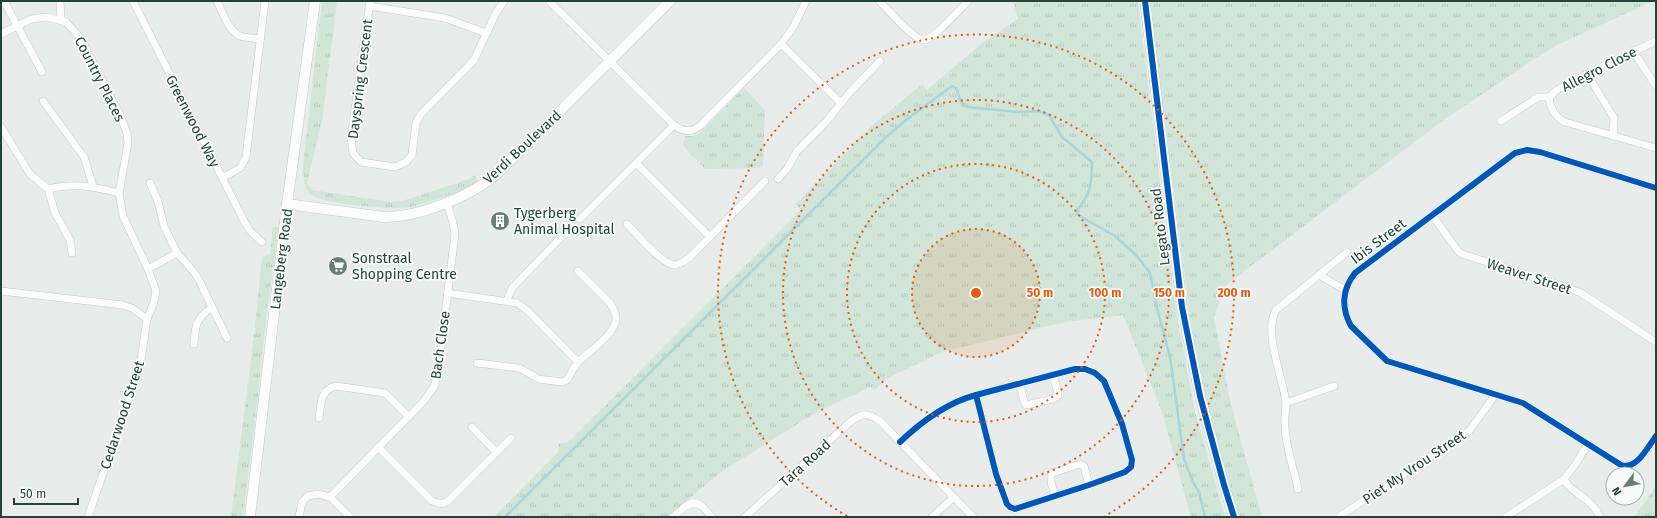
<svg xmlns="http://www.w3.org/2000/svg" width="1657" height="518" font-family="'Fira Sans',sans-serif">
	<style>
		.grass { fill: url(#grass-tufts) }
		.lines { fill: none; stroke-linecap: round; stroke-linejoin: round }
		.stream { stroke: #a9d4db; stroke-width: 2.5 }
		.street-casing { stroke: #c5cac8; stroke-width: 8 }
		.secondary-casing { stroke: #c3cbc8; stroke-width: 11 }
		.street { stroke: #fcfcfc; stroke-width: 7 }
		.secondary { stroke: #fcfcfc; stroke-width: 10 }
		.cycleway-casing { stroke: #f7fbf9; stroke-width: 8 }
		.cycleway { stroke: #0057b8; stroke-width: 6 }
		.ring { fill: none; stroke: #e8590c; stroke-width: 2; stroke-dasharray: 2 4 }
		.labels { text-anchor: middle; stroke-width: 3.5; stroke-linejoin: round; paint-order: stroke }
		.street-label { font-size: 14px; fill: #24423a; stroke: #f7fbf9 }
		.poi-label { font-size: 14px; fill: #24423a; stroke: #f7fbf9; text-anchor: start }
		.centre { fill: #e8590c; stroke: #f7fbf9; stroke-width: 2 }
		.ring-label { font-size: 12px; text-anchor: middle; font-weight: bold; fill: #e8590c; stroke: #f7fbf9; stroke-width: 3.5; stroke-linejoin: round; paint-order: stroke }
	</style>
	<defs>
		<pattern id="grass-tufts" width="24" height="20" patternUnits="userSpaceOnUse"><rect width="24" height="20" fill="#d1e6d8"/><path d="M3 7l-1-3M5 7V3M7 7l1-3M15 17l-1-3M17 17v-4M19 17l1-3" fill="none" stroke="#b3c6ba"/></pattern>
	</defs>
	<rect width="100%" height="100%" fill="#e8edeb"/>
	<g class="grass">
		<path d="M 322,1 L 337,1 L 322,121 L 307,183 L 312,190 L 391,202 L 402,201 L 469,179 L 475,175 L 479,182 C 463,191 429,203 410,207 C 393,210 325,204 311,195 C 305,190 304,183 304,176 L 302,174 Z"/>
		<path d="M 1013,1 L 1138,1 L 1176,312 L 1196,415 L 1225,517 L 1191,517 L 1162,412 L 1123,315 L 1066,322 L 942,352 L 888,378 L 874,390 L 870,387 L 815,413 L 720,473 L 667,517 L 494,517 L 558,452 L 559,443 L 569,442 L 801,210 L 796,204 L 874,124 L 922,84 L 927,90 L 982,43 L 1018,19 Z"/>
		<path d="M 1150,1 L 1653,1 L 1557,45 L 1533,60 L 1445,119 L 1226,285 L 1214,317 L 1231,405 L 1262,517 L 1238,517 L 1211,425 L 1190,318 Z"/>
		<path d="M 744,88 L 765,110 L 763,166 L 760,168 L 705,169 L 683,146 L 685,136 L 693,136 L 701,132 Z"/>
		<path d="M 273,227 L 279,227 L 267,311 L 256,413 L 243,517 L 231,517 L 255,328 L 262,257 L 270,254 Z"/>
		<path d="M 1656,486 L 1656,517 L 1633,517 L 1635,516 Z"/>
	</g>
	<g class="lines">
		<path class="stream" d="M 505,517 L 886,137 L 906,120 L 952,86 L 956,88 C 959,94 959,104 967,107 L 1019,112 L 1038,111 L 1049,115 L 1062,137 L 1092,162 C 1092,183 1091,194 1077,210 L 1078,215 L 1115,236 L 1137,256 L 1150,273 L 1157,308 L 1170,357 L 1184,459 L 1193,482 L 1199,492 L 1205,517"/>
		<defs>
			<g id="street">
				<path d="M 4,1 L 42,72"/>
				<path d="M 60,1 L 61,20"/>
				<path d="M 133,1 L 244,221 L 250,231 L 262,242"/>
				<path d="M 217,1 C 223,13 228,30 240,36 C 246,38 254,38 260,39"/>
				<path d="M 370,1 L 351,138 L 353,153 L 361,162 L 395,167 L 406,162 L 412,155 L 416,123 L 421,114 L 474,60 L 496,13 L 504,1"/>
				<path d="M 549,1 L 674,125 C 683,132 692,133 701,125 L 781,44 L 794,26 L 806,1"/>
				<path d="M 879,1 C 888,9 913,40 924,40 C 933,40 960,9 968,1"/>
				<path d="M 369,6 L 445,18 L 486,33"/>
				<path d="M 1,34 L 31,19 L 47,17 L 66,22 L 81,39 L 120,115 L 127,133 L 128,143 L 119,193 L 123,216 L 148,269 L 156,291 L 154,302 L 147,319"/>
				<path d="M 1656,41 L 1587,74 L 1557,90 L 1549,97 C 1550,108 1555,117 1565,122 L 1656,148"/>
				<path d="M 781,44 L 841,103"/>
				<path d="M 1633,51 L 1656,86"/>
				<path d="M 1587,74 L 1614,118 L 1613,136"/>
				<path d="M 43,101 L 84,157 L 93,186"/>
				<path d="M 1501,121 L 1535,99 L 1539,97 L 1549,97"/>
				<path d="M 1,127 L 30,174 L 48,189 C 76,183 91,186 119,193"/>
				<path d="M 636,163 L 710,237"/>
				<path d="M 222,178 L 240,168 L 246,157 L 265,1"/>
				<path d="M 778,179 L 787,169 L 797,151 L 826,122 L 850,92 L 880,61"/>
				<path d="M 150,183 L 158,201 L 164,226 L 177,253 L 194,272 L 200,282 L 227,338"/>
				<path d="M 1656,188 L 1540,152 L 1527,150 L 1515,153 L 1355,273 C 1342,289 1341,308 1351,326 L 1387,361 L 1523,403 L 1621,465 C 1637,470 1647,448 1656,436"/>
				<path d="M 48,189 L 55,213 L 70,240 L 72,253"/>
				<path d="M 1432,215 L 1458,251 L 1462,254 L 1568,288 L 1581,293 L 1656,342"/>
				<path d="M 580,219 L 674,125"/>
				<path d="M 627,224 C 636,233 661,263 673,265 C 680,265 685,261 690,257 L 765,181"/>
				<path d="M 148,269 L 177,253"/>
				<path d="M 1319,275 L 1345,290"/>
				<path d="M 1,291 L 123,305 L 132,308 L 147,319 L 140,367 L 88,517"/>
				<path d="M 447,293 L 517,303 L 527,310 L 578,362"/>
				<path d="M 507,300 L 512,288 L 572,226"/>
				<path d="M 194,344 C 195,325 196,319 212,307"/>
				<path d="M 477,363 L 519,368 L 539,379 L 562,382 L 567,380 C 571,374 573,368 578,362 C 588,352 615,334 616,320 C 617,314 613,308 610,303 L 578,271"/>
				<path d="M 1020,384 L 1024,402 L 1026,405 L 1053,399 L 1058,396 L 1058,393 L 1053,375"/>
				<path d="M 1286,403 L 1334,386"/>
				<path d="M 319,418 C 321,405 320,389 336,386 L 385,393 L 409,417"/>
				<path d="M 472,427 L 496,452"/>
				<path d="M 900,442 C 922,421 946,403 976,395 L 1075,369 L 1085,369 L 1095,373 L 1104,381 L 1122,424 L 1132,460 L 1131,467 L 1125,472 L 1089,485 L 1015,509 L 1010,507 L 1007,504 L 996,474 L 976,395"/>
				<path d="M 378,447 L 432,501 L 442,504 L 448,501 L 511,438"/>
				<path d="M 1564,479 C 1569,492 1592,498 1600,517"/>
				<path d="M 1298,489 C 1294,468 1285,446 1285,425 C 1284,418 1286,410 1286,403 C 1283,377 1263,333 1276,310 L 1347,252"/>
				<path d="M 1055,496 L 1051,482 L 1051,475 L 1053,473 L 1079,464 L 1084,466 L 1089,485"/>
				<path d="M 330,497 L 423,402 L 434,387 L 438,372 L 455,234 L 453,223 L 447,202"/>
				<path d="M 1340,516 L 1469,431 L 1496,394"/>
				<path d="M 299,517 L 302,502 L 308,496 L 318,494 L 330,497 L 350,517"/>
				<path d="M 673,517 L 686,506 L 694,502 L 702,506 L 712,517"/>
				<path d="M 745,517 L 850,422 C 863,413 866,412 880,421 L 973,517"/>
				<path d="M 932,517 L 954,497"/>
				<path d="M 1506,517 L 1564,479 L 1575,465 L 1588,444"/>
			</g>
			<g id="secondary">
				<path d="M 1145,1 L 1182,307 L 1200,396 L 1224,485 L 1234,517"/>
				<path d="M 287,204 L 384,217 C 419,217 470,197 497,174 L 670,1"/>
				<path d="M 250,517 L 287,204 L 315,1"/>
			</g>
		</defs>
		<use href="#street" class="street-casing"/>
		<use href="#secondary" class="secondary-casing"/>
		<use href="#street" class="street"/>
		<use href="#secondary" class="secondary"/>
		<defs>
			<g id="cycleway">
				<path d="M 1145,1 L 1182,307 L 1200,396 L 1224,485 L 1234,517"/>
				<path d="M 1656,188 L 1540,152 L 1527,150 L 1515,153 L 1355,273 C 1342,289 1341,308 1351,326 L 1387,361 L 1523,403 L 1621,465 C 1637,470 1647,448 1656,436"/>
				<path d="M 900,442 C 922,421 946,403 976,395 L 1075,369 L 1085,369 L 1095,373 L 1104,381 L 1122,424 L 1132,460 L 1131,467 L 1125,472 L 1089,485 L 1015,509 L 1010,507 L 1007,504 L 996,474 L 976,395"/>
			</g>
		</defs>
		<use href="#cycleway" class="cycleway-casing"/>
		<use href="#cycleway" class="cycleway"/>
	</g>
	<circle cx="976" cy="293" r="64" fill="#e8590c" fill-opacity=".12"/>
	<g class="ring">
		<circle cx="976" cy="293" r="64"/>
		<circle cx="976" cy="293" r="129"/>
		<circle cx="976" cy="293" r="193"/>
		<path d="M847 516A258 258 0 1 1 1105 516"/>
	</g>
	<defs>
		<symbol id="building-disc" viewBox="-11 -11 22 22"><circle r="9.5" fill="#697e78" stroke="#f7fbf9"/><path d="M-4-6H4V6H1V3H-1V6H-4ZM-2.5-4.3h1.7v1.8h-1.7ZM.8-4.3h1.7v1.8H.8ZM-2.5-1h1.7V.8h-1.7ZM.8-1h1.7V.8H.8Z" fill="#fff"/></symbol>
		<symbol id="supermarket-disc" viewBox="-11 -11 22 22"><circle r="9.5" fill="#697e78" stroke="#f7fbf9"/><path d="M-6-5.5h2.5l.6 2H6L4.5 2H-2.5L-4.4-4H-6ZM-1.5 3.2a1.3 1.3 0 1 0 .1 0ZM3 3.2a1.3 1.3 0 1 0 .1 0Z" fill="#fff"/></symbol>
	</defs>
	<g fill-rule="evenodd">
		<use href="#building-disc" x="489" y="210" width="22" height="22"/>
		<use href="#supermarket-disc" x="327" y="255" width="22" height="22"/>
	</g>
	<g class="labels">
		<g class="street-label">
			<text transform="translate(1599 69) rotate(-27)" y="5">Allegro Close</text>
			<text transform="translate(100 79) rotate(63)" y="5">Country Places</text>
			<text transform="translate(360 79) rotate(-83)" y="5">Dayspring Crescent</text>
			<text transform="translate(193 121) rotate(63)" y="5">Greenwood Way</text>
			<text transform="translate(522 147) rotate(-43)" y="5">Verdi Boulevard</text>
			<text transform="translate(1160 227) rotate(-97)" y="5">Legato Road</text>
			<text transform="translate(1378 241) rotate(-37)" y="5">Ibis Street</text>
			<text transform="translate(281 259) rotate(-83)" y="5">Langeberg Road</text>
			<text transform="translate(1529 276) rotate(18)" y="5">Weaver Street</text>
			<text transform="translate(440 345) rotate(-82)" y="5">Bach Close</text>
			<text transform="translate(122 415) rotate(-72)" y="5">Cedarwood Street</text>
			<text transform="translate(805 463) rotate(-42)" y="5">Tara Road</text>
			<text transform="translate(1414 467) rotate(-34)" y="5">Piet My Vrou Street</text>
		</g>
		<g class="poi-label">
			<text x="514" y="218">Tygerberg<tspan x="514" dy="16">Animal Hospital</tspan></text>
			<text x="352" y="263">Sonstraal<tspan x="352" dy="16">Shopping Centre</tspan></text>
		</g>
	</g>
	<circle cx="976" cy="293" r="6" class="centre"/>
	<g class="ring-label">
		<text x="1040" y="297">50 m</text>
		<text x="1105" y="297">100 m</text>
		<text x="1169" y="297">150 m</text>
		<text x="1234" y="297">200 m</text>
	</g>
	<rect width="1657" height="518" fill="none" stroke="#24423a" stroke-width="4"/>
	<g transform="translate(1625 486) rotate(238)"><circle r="19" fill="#f7fbf9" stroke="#a3b1ad"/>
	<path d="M0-3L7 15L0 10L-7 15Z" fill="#697e78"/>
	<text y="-6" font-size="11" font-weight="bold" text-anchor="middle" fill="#24423a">N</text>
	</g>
	<path d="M14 498v6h64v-6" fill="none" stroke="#24423a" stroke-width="2"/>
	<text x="20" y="498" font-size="12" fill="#24423a" stroke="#f7fbf9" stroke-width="3" paint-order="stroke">50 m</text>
</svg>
